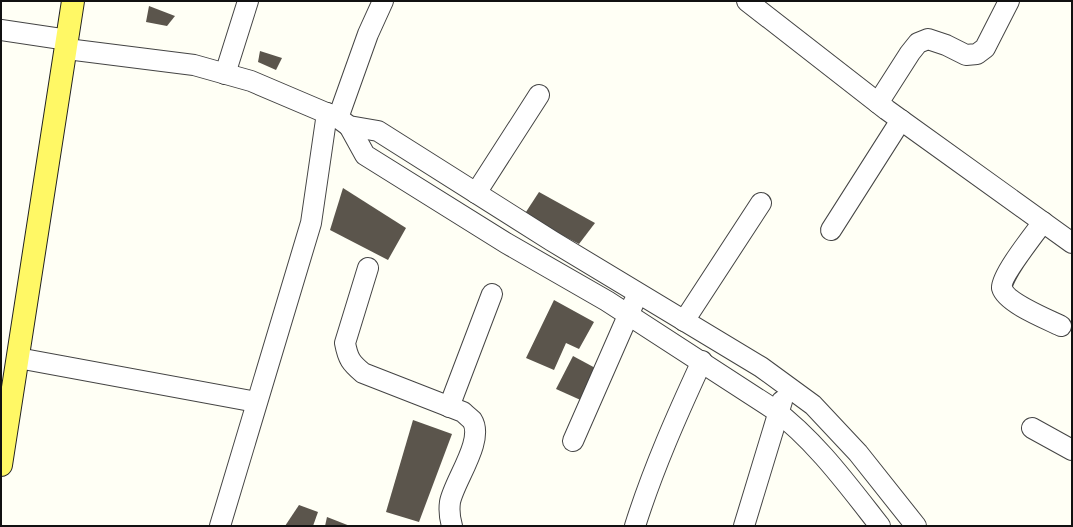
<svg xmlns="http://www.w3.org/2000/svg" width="1073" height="527" font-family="Spectral,serif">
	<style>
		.building { fill: #5b554c }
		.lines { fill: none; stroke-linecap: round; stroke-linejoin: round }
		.minor-casing { stroke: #444; stroke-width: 22 }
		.major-casing { stroke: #222; stroke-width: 24 }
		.minor { stroke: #fff; stroke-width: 20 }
		.major { stroke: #fff865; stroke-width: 22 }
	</style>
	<rect width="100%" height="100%" fill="#fffff5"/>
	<g class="building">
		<path d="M 149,6 L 175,16 L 167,26 L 146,22 Z"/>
		<path d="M 260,51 L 282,58 L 276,70 L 258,62 Z"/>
		<path d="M 343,188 L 406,228 L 388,260 L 330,230 Z"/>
		<path d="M 539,192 L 595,223 L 579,244 L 524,215 Z"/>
		<path d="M 554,300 L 594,322 L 579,349 L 566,343 L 554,370 L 526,358 Z"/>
		<path d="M 573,356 L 599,370 L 585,402 L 556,389 Z"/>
		<path d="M 413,420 L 452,434 L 419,522 L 386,512 Z"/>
		<path d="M 299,505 L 318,512 L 313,526 L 285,526 Z"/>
		<path d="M 327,517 L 350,526 L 325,526 Z"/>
	</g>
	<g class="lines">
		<defs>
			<g id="minor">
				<path d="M 747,1 L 887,110 L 1072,243"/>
				<path d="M 1,30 L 68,40"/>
				<path d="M 67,49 L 194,65 L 251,81 L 338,118 L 349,126 L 378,131 L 552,241 L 761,367 L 813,405 L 858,453 L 916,526"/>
				<path d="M 225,74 L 248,1"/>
				<path d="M 878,103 L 910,53 L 918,43 L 928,39 L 946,45 L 966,55 L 977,54 L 985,48 L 1009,1"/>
				<path d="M 338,118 L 368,34 L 383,1"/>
				<path d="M 349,126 L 365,155 L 506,243 L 607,301 L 772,408 C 815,440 847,484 880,526"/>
				<path d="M 476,193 L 539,95"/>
				<path d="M 1043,222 C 1035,233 1000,277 1002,288 C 1006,303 1047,319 1061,326"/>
				<path d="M 831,230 L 901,120"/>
				<path d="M 368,268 L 345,343 C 348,359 351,363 363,373 L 463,412 C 466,415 470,418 472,420 C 485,440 454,481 450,502 C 449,509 450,519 452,526"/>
				<path d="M 684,321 L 761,203"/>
				<path d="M 18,358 L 256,402"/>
				<path d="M 449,407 L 492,294"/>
				<path d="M 1032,428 L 1072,450"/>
				<path d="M 573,441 L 634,302"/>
				<path d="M 220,526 L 311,223 L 327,113"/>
				<path d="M 635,526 C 653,469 677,415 702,361"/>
				<path d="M 744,526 L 782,401"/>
			</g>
			<path id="major" d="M 1,465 L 73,1"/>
		</defs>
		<use href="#minor" class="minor-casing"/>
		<use href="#major" class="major-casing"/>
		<use href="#minor" class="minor"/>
		<use href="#major" class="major"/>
	</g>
	<rect width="1073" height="527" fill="none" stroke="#111111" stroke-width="4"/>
</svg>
